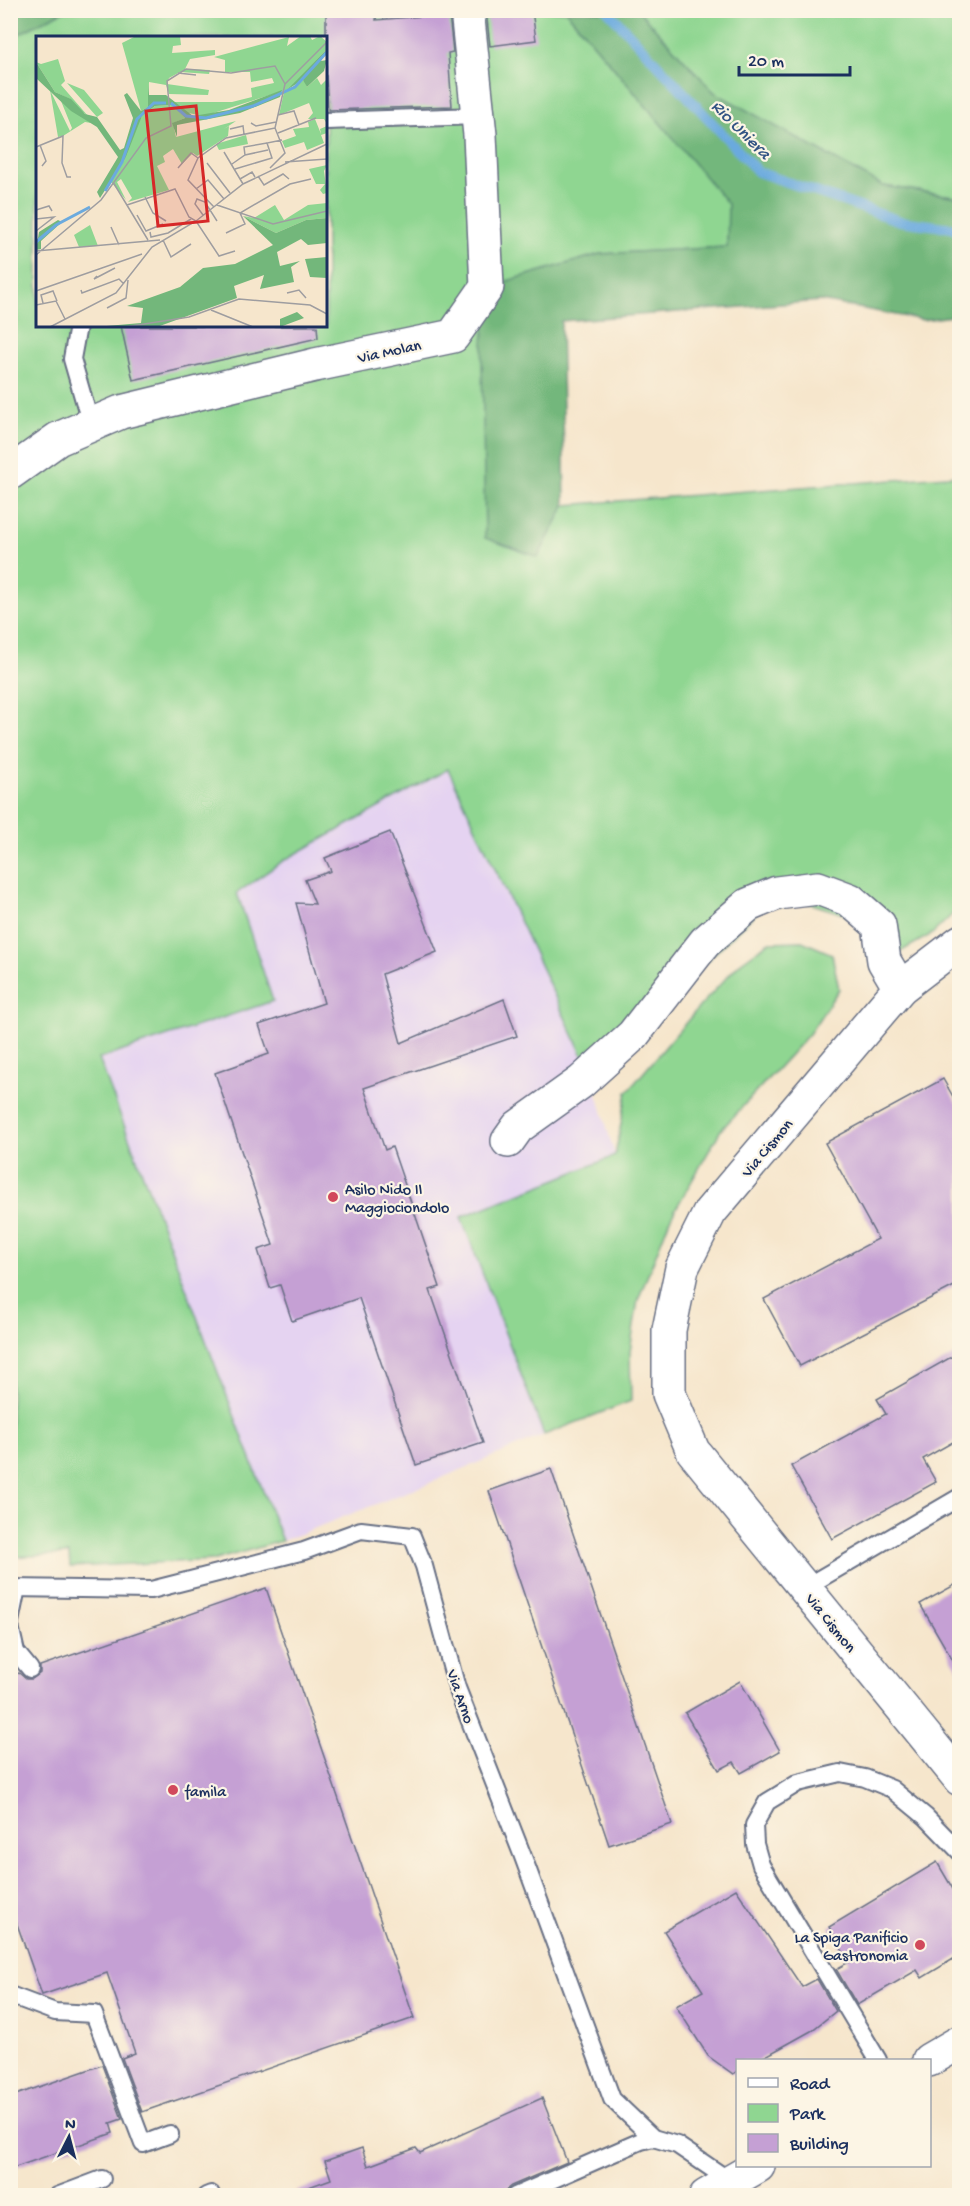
<svg xmlns="http://www.w3.org/2000/svg" width="970" height="2206" font-family="'Gochi Hand',sans-serif">
	<style>
		.built { fill: #e5d3f1 }
		.green { fill: #8fd691; stroke: #558278; stroke-width: 1.5; fill-rule: evenodd }
		.forest { fill: #73b77b; stroke: #47736c; stroke-width: 1.5 }
		.lines { fill: none; stroke-linecap: round; stroke-linejoin: round }
		.stream { stroke: #6baade; stroke-width: 10 }
		.building { fill: #c5a0d4 }
		.lane-casing { stroke: #686f84; stroke-width: 20 }
		.street-casing { stroke: #686f84; stroke-width: 36 }
		.primary-casing { stroke: #686f84; stroke-width: 36 }
		.lane { stroke: #fff; stroke-width: 16 }
		.street { stroke: #fff; stroke-width: 33 }
		.primary { stroke: #fff; stroke-width: 33 }
		.poi-dot { fill: #d1495b; stroke: #fcf5e5; stroke-width: 2 }
		.labels { text-anchor: middle; stroke-width: 4.5; stroke-linejoin: round; paint-order: stroke }
		.street-label { font-size: 16px; fill: #1b2f5e; stroke: #fcf5e5 }
		.poi-label { font-size: 16px; fill: #1b2f5e; stroke: #fcf5e5; text-anchor: start }
		.water-label { font-size: 18px; font-style: italic; fill: #335484; stroke: #fcf5e5 }
		.inset-river { fill: none; stroke: #6baade; stroke-width: 3 }
		.inset-road { fill: none; stroke: #9e9da0; stroke-width: 1.5 }
		.view { fill: #d62828; fill-opacity: 0.15; stroke: #d62828; stroke-width: 3 }
		.inset-edge { fill: none; stroke: #1b2f5e; stroke-width: 3 }
	</style>
	<rect width="100%" height="100%" fill="#fcf5e5"/>
	<filter id="ink" filterUnits="userSpaceOnUse"><feTurbulence type="fractalNoise" baseFrequency=".0167" numOctaves="2"/><feDisplacementMap in="SourceGraphic" scale="12" xChannelSelector="R" yChannelSelector="G"/><feConvolveMatrix kernelMatrix="1 2 1 2 8 2 1 2 1" color-interpolation-filters="sRGB"/></filter>
	<filter id="wash" filterUnits="userSpaceOnUse"><feTurbulence type="fractalNoise" baseFrequency=".008" numOctaves="4" result="noise"/><feDisplacementMap in="SourceGraphic" scale="24" xChannelSelector="R" yChannelSelector="G"/><feGaussianBlur stdDeviation="1.35" result="paint"/><feColorMatrix in="noise" values="0 0 0 0 0 0 0 0 0 0 0 0 0 0 0 0 0 1.4 0 .05"/><feComposite in="paint" operator="in"/></filter>
	<g filter="url(#wash)">
		<rect width="100%" height="100%" fill="#f6e6cc"/>
		<path class="built" d="M 448,769 L 591,1073 L 615,1156 L 461,1217 L 544,1435 L 427,1484 L 282,1541 L 99,1059 L 272,1001 L 237,893 L 283,861 Z"/>
		<g class="green">
			<path d="M 63,11 L 566,11 L 729,204 L 727,247 L 600,254 L 487,287 L 538,557 L 565,505 L 959,475 L 959,908 L 932,934 L 884,961 L 879,925 L 777,893 L 591,1073 L 448,769 L 283,861 L 237,893 L 273,1001 L 99,1059 L 282,1541 L 215,1560 L 70,1567 L 69,1554 L 11,1557 L 10,38 ZM 38,38 L 326,38 L 326,326 L 38,326 Z"/>
			<path d="M 639,11 L 959,11 L 959,197 L 883,186 L 714,92 Z"/>
			<path d="M 802,941 L 832,954 L 839,989 L 809,1034 L 721,1130 L 670,1219 L 638,1300 L 630,1352 L 631,1401 L 544,1435 L 461,1217 L 615,1156 L 627,1092 L 700,1006 L 740,963 L 769,942 Z"/>
		</g>
		<g class="forest">
			<path d="M 11,10 L 63,10 L 63,11 L 11,38 Z"/>
			<path d="M 566,11 L 639,11 L 714,92 L 883,186 L 959,197 L 959,315 L 923,320 L 821,301 L 561,321 L 565,505 L 538,557 L 485,538 L 482,360 L 487,287 L 600,254 L 727,247 L 728,204 Z"/>
		</g>
		<g class="lines">
			<path class="stream" d="M 607,10 L 758,172 L 900,221 L 960,229"/>
		</g>
		<g id="blocks">
			<g class="building">
				<path d="M 326,10 L 377,10 L 376,20 L 449,14 L 453,52 L 448,53 L 452,106 L 328,110 L 326,75 Z"/>
				<path d="M 486,10 L 532,10 L 536,40 L 490,46 Z"/>
				<path d="M 121,326 L 317,326 L 318,338 L 133,380 Z"/>
				<path d="M 390,832 L 437,952 L 382,974 L 401,1043 L 504,999 L 517,1036 L 364,1088 L 385,1150 L 392,1147 L 440,1287 L 430,1290 L 483,1443 L 416,1465 L 359,1298 L 292,1321 L 280,1285 L 270,1288 L 258,1250 L 273,1245 L 215,1073 L 269,1054 L 259,1025 L 324,1003 L 296,903 L 315,904 L 305,880 L 331,871 L 325,858 Z"/>
				<path d="M 943,1079 L 960,1109 L 960,1283 L 800,1366 L 764,1299 L 878,1239 L 825,1143 Z"/>
				<path d="M 960,1352 L 960,1438 L 923,1459 L 936,1482 L 832,1539 L 791,1466 L 886,1414 L 877,1399 Z"/>
				<path d="M 551,1469 L 672,1824 L 609,1845 L 489,1491 Z"/>
				<path d="M 960,1582 L 960,1673 L 920,1604 Z"/>
				<path d="M 266,1588 L 414,2018 L 142,2112 L 122,2058 L 135,2053 L 107,1973 L 42,1995 L 10,1904 L 10,1676 L 19,1673 L 26,1679 L 32,1679 L 40,1673 L 40,1666 Z"/>
				<path d="M 740,1681 L 780,1751 L 741,1773 L 734,1762 L 719,1770 L 685,1713 Z"/>
				<path d="M 937,1862 L 960,1901 L 960,1955 L 922,1978 L 917,1970 L 857,2005 L 836,1969 L 849,1962 L 829,1927 Z"/>
				<path d="M 736,1889 L 802,1987 L 817,1979 L 836,2011 L 811,2031 L 757,2061 L 738,2061 L 738,2071 L 733,2074 L 708,2056 L 676,2006 L 703,1991 L 664,1931 Z"/>
				<path d="M 102,2065 L 122,2119 L 110,2123 L 113,2133 L 10,2169 L 10,2097 Z"/>
				<path d="M 542,2098 L 567,2162 L 511,2186 L 506,2190 L 505,2196 L 296,2196 L 295,2192 L 331,2179 L 325,2161 L 362,2148 L 368,2166 L 416,2148 L 420,2153 Z"/>
			</g>
		</g>
	</g>
	<g filter="url(#ink)">
		<use href="#blocks" fill-opacity="0" stroke="#686f84" stroke-width="1.5"/>
		<g class="lines">
			<defs>
				<g id="lane">
					<path d="M 326,121 L 478,116"/>
					<path d="M 78,326 L 72,359 L 91,425"/>
					<path d="M 10,1588 L 151,1590 L 304,1551 L 361,1530 L 412,1536 L 424,1566 L 457,1688 L 522,1854 L 612,2099 L 653,2138 L 677,2145 L 733,2183"/>
					<path d="M 804,1588 L 960,1497"/>
					<path d="M 10,1622 L 17,1588"/>
					<path d="M 10,1626 L 16,1652 L 30,1669"/>
					<path d="M 10,1995 L 55,2012 L 94,2014 L 143,2144 L 170,2134"/>
					<path d="M 878,2060 L 761,1865 L 755,1844 L 754,1825 L 767,1802 L 798,1783 L 840,1773 L 865,1778 L 892,1789 L 926,1817 L 960,1852"/>
					<path d="M 57,2196 L 102,2179"/>
					<path d="M 206,2196 L 211,2194"/>
					<path d="M 515,2196 L 641,2141 L 653,2138"/>
				</g>
				<g id="street">
					<path d="M 10,473 L 58,439 L 121,412 L 315,365 L 453,336 L 487,287 L 480,135 L 467,10"/>
					<path d="M 960,942 L 900,988 L 710,1212 L 682,1268 L 669,1330 L 669,1394 L 693,1451 L 960,1779"/>
					<path d="M 508,1141 L 518,1127 L 581,1082 L 633,1035 L 705,942 L 748,905 L 777,893 L 818,888 L 850,900 L 879,925 L 884,961 L 900,988"/>
				</g>
				<g id="primary">
					<path d="M 929,2060 L 960,2042"/>
					<path d="M 706,2196 L 758,2166"/>
				</g>
			</defs>
			<use href="#lane" class="lane-casing"/>
			<use href="#street" class="street-casing"/>
			<use href="#primary" class="primary-casing"/>
			<use href="#lane" class="lane"/>
			<use href="#street" class="street"/>
			<use href="#primary" class="primary"/>
		</g>
	</g>
	<g class="poi-dot">
		<circle cx="333" cy="1197" r="6"/>
		<circle cx="173" cy="1790" r="6"/>
		<circle cx="920" cy="1945" r="6"/>
	</g>
	<g class="labels">
		<g class="street-label">
			<text transform="translate(389 350) rotate(-12)" y="6">Via Molan</text>
			<text transform="translate(766 1147) rotate(-50)" y="6">Via Cismon</text>
			<text transform="translate(832 1622) rotate(51)" y="6">Via Cismon</text>
			<text transform="translate(462 1696) rotate(71)" y="6">Via Arno</text>
		</g>
		<g class="poi-label">
			<text x="345" y="1194">Asilo Nido Il<tspan x="345" dy="18">Maggiociondolo</tspan></text>
			<text x="185" y="1796">famila</text>
			<text x="908" y="1942" text-anchor="end">La Spiga Panificio<tspan x="908" dy="18">Gastronomia</tspan></text>
		</g>
		<g class="water-label">
			<text transform="translate(742 129) rotate(45)" y="6">Rio Uniera</text>
		</g>
	</g>
	<g transform="translate(36 36)">
		<rect width="291" height="291" fill="#f6e6cc"/>
		<path d="M 100,0 L 144,0 L 145,9 L 137,10 L 136,17 L 179,14 L 179,19 L 154,23 L 149,33 L 174,34 L 173,38 L 144,36 L 133,42 L 131,48 L 173,54 L 172,59 L 133,58 L 130,49 L 113,46 L 112,71 L 105,75 L 86,7 ZM 265,0 L 274,0 L 276,4 L 284,0 L 291,6 L 291,13 L 253,53 L 168,80 L 147,76 L 135,66 L 196,66 L 216,61 L 215,52 L 238,47 L 236,42 L 215,46 L 214,36 L 189,36 L 189,24 L 178,21 L 253,1 L 251,10 ZM 22,23 L 29,45 L 25,49 L 52,80 L 34,67 L 34,63 L 19,56 L 0,26 L 5,28 ZM 281,42 L 285,49 L 291,43 L 291,88 L 288,83 L 272,83 L 277,77 L 273,67 L 243,79 L 248,56 L 268,44 L 271,51 ZM 31,47 L 48,54 L 67,77 L 61,81 ZM 14,54 L 34,95 L 36,92 L 25,65 L 55,87 L 49,86 L 27,100 L 22,101 ZM 136,69 L 149,82 L 137,87 L 140,101 L 200,85 L 188,93 L 193,90 L 192,100 L 161,120 L 157,117 L 146,128 L 137,113 L 127,120 L 129,126 L 121,130 L 133,154 L 92,166 L 96,162 L 85,143 L 81,146 L 90,164 L 75,146 L 89,123 L 92,106 L 106,80 L 119,70 ZM 279,83 L 285,98 L 284,93 L 291,90 L 291,97 L 285,99 L 288,107 L 271,114 L 268,106 L 249,112 L 246,105 L 260,100 L 257,93 L 273,91 L 272,86 ZM 210,99 L 212,108 L 183,114 L 180,108 ZM 291,129 L 288,135 L 291,157 L 287,158 L 284,154 L 289,148 L 280,148 L 273,133 ZM 291,167 L 291,182 L 270,184 L 240,197 L 207,180 L 218,182 L 239,169 L 248,184 L 272,169 ZM 54,189 L 62,210 L 43,211 L 38,199 Z" fill="#8fd691"/>
		<path d="M 291,13 L 285,25 L 291,24 L 288,35 L 271,51 L 267,44 L 252,53 ZM 0,26 L 19,56 L 35,63 L 49,78 L 61,81 L 84,114 L 88,112 L 97,82 L 88,59 L 91,57 L 105,75 L 112,71 L 112,48 L 113,59 L 130,59 L 157,80 L 193,74 L 246,54 L 244,61 L 204,77 L 141,89 L 141,101 L 136,87 L 149,82 L 136,69 L 119,70 L 106,80 L 89,123 L 64,162 L 61,156 L 82,121 L 61,91 L 35,75 L 1,43 ZM 207,180 L 240,197 L 270,184 L 291,182 L 291,207 L 272,209 L 265,203 L 241,216 L 244,230 L 264,225 L 255,231 L 258,246 L 224,253 L 228,239 L 198,250 L 201,262 L 121,291 L 59,291 L 105,287 L 107,272 L 91,270 L 144,251 L 167,232 L 199,228 L 237,209 ZM 22,184 L 26,186 L 5,205 L 5,213 L 0,214 L 3,196 ZM 291,221 L 291,242 L 274,241 L 269,223 ZM 261,276 L 268,282 L 244,291 L 244,283 Z" fill="#73b77b"/>
		<path class="inset-river" d="M 135,67 L 150,80 L 170,82 L 217,70 L 259,51 L 291,16M 69,155 L 86,126 L 101,83 L 118,67 L 130,67M 0,206 L 20,189 L 54,171"/>
		<path class="inset-road" d="M 142,37 L 160,39M 249,48 L 291,6M 242,79 L 258,75 L 263,89M 215,87 L 220,90 L 240,86M 194,93 L 207,90 L 208,98M 242,97 L 280,82M 4,109 L 10,125 L 6,130M 0,111 L 27,100 L 26,127 L 31,141 L 35,141M 188,116 L 207,148M 209,119 L 208,111 L 231,107M 249,126 L 291,123M 171,127 L 194,157M 196,128 L 209,119 L 232,114M 142,132 L 155,117 L 162,122M 199,133 L 236,122 L 231,107 L 246,104M 222,140 L 228,149 L 247,138 L 253,143M 204,143 L 216,136 L 219,141M 77,146 L 112,204M 160,153 L 172,144 L 188,163M 109,161 L 117,177 L 130,185M 91,169 L 139,153 L 153,181 L 160,185 L 183,220 L 199,215M 181,169 L 237,188 L 291,175M 178,171 L 152,144 L 162,122 L 190,102 L 239,92M 0,174 L 13,170 L 16,175M 101,179 L 110,195 L 127,188M 167,179 L 159,168 L 161,163 L 169,166 L 181,185M 0,183 L 18,181 L 0,195M 75,191 L 83,209M 114,196 L 115,201 L 132,197 L 155,183M 190,197 L 209,188 L 204,177 L 254,148 L 275,143M 127,204 L 135,221 L 155,208M 0,215 L 124,204M 0,219 L 65,164 L 110,102 L 135,90 L 131,45 L 150,33 L 195,37 L 239,30 L 249,48 L 239,92 L 249,117 L 234,132M 61,240 L 58,243 L 79,232M 45,254 L 46,257 L 83,243 L 88,248M 0,255 L 106,218M 251,257 L 263,254 L 270,262M 7,267 L 5,259 L 17,255 L 21,265M 0,269 L 20,265 L 29,283M 71,272 L 90,262 L 92,244M 175,274 L 217,291M 14,291 L 80,257 L 116,211 L 160,185 L 207,148 L 291,108M 89,291 L 153,281 L 203,263 L 274,269 L 291,278"/>
		<path class="view" d="M 160,70 L 172,185 L 122,190 L 110,75 Z"/>
		<rect width="291" height="291" class="inset-edge"/>
	</g>
	<rect width="970" height="2206" fill="none" stroke="#fcf5e5" stroke-width="36"/>
	<rect x="736" y="2059" width="195" height="108" fill="#fcf5e5" stroke="#a2a6af" stroke-width="1.5"/>
	<rect x="748" y="2078" width="30" height="9" fill="#ffffff" stroke="#a2a6af" stroke-width="1.5"/>
	<text x="790" y="2089" font-size="18" fill="#1b2f5e">Road</text>
	<rect x="748" y="2104" width="30" height="18" fill="#8fd691" stroke="#a2a6af" stroke-width="1.5"/>
	<text x="790" y="2119" font-size="18" fill="#1b2f5e">Park</text>
	<rect x="748" y="2134" width="30" height="18" fill="#c5a0d4" stroke="#a2a6af" stroke-width="1.5"/>
	<text x="790" y="2149" font-size="18" fill="#1b2f5e">Building</text>
	<g transform="translate(69 2137) rotate(6)" stroke="#fcf5e5" stroke-width="4.5" paint-order="stroke">
	<path d="M0-4.5L10 22L0 15L-10 22Z" fill="#1b2f5e"/>
	<text y="-9" font-size="16" font-weight="bold" text-anchor="middle" fill="#1b2f5e">N</text>
	</g>
	<path d="M739 66v9h111v-9" fill="none" stroke="#1b2f5e" stroke-width="3"/>
	<text x="748" y="66" font-size="18" fill="#1b2f5e" stroke="#fcf5e5" stroke-width="4.5" paint-order="stroke">20 m</text>
</svg>
